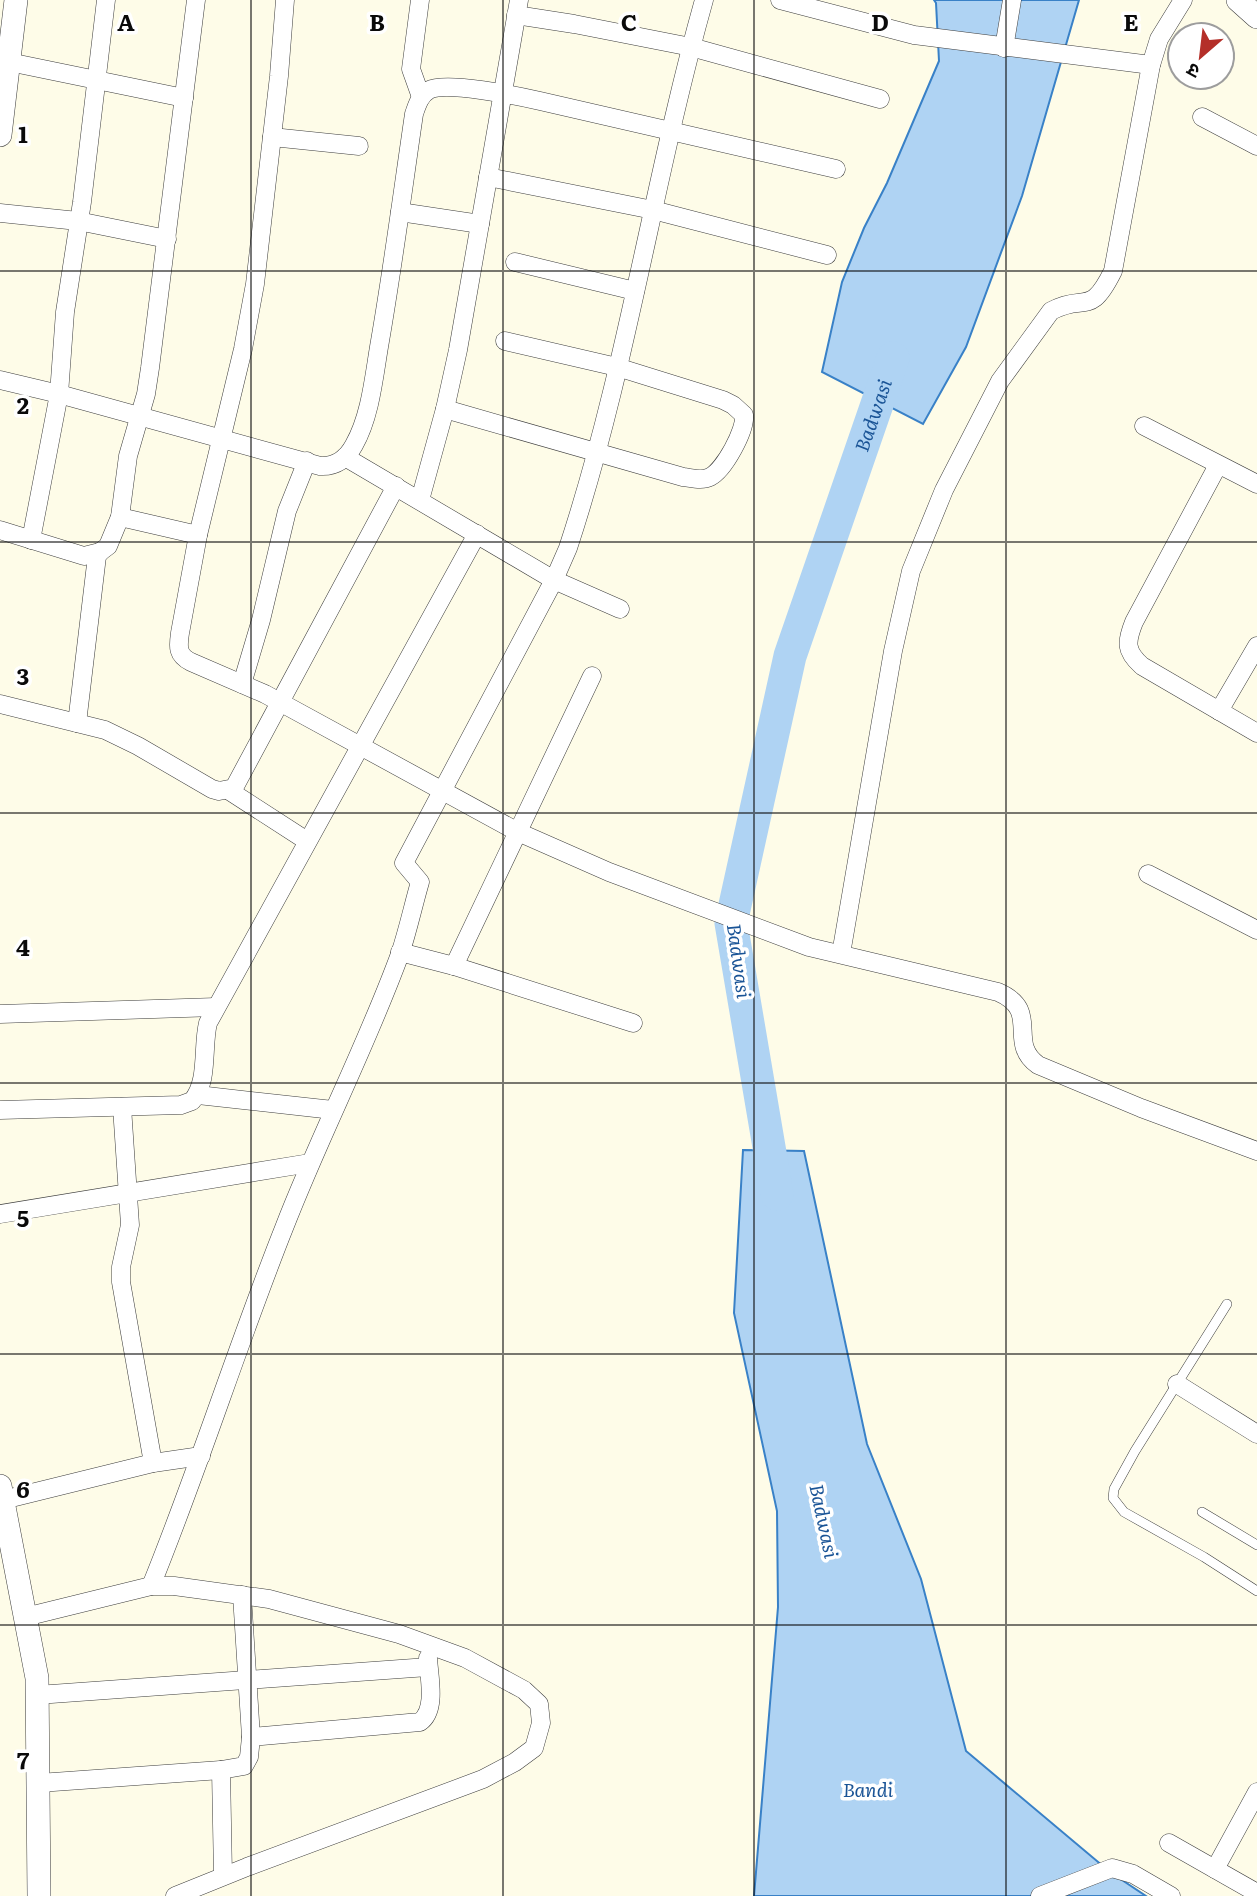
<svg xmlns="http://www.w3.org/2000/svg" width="1257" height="1896" font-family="Literata,'Noto Sans Devanagari',serif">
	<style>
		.water { fill: #afd3f3; stroke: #3981c7; stroke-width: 2 }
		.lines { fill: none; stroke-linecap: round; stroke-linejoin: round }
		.river { stroke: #afd3f3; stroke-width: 33 }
		.service-casing { stroke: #3d3d3d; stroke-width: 10 }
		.minor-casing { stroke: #3d3d3d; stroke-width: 19 }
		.tertiary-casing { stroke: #3d3d3d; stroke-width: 24 }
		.service { stroke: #fff; stroke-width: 9 }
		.minor { stroke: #fff; stroke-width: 18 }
		.tertiary { stroke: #fff; stroke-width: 23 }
		.grid { fill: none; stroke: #0a0a0a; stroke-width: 2; stroke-opacity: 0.55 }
		.labels { text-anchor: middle; stroke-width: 7; stroke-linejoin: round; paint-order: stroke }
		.water-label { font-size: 19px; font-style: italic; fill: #1a5496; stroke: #fff }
		.grid-label { font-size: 23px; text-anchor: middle; font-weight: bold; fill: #0a0a0a; stroke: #fff; stroke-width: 7; stroke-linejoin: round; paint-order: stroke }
	</style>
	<rect width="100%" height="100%" fill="#fefce8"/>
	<g class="water">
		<path d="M 934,0 L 1079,0 L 1022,196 L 966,347 L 923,424 L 822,372 L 842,282 L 864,228 L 887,183 L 939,61 L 936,3 Z"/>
		<path d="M 743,1150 L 804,1151 L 867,1444 L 921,1579 L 966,1751 L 1110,1872 L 1146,1896 L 754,1896 L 778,1607 L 777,1511 L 734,1313 Z"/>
	</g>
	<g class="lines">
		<path class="river" id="s1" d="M 777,1194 L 731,923 L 790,656 L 893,358"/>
		<defs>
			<g id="service">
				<path d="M 1227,1304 L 1135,1451 L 1114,1489 L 1113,1498 L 1124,1512 L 1204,1557 L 1257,1591"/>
				<path d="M 1202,1512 L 1257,1545"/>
			</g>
			<g id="minor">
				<path d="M 285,0 L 279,76 L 255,284 L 243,349 L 198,535 L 180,633 C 178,647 177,655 191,662 L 265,694 L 518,832 L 609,872 L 809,947 L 998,992 C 1042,1011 1006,1042 1038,1065 L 1141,1108 L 1257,1151"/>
				<path d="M 420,0 L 411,69 L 421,97"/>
				<path d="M 780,0 L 914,35 L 1151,65"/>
				<path d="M 516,15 L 574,24 L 691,47 L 880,99"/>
				<path d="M 1004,48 L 1012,0"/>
				<path d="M 9,62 L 184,98"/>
				<path d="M 1202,117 L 1257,146"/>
				<path d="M 272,137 L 359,146"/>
				<path d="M 488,177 L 653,210 L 827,255"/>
				<path d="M 400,212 L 480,224"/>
				<path d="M 0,213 L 78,221 L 167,239"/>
				<path d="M 515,262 L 635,291"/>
				<path d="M 0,380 L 59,394 L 320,466 C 336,467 347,458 354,445 C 371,415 374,375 380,341 C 393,266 403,189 414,114 C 417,105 420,95 429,90 C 446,81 518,96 540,101 L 836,169"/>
				<path d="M 445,409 L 683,477 C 692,478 702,481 710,477 C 724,470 746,430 744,415 L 733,405 L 723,400 L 617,367 L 505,341"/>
				<path d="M 1144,426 L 1257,484"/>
				<path d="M 345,457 L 554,580 L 620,609"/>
				<path d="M 1218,465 L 1134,622 C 1126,642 1125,651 1142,666 L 1257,733"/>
				<path d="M 420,500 L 445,409 L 458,350 L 519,0"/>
				<path d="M 120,517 L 198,535"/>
				<path d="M 0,530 L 84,556 L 100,552 L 108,546 L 120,517 L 128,456 L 146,394 L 150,368 L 196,0"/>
				<path d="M 31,540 L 59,394 L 65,312 L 82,202 L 106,0"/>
				<path d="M 242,684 L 261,620 L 287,511 L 307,461"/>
				<path d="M 0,704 L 105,730 L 138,746 L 212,789 L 219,791 L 234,788 L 396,486"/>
				<path d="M 1219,711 L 1257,646"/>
				<path d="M 77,723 L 97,556 L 100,552"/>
				<path d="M 228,790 L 307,841"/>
				<path d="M 1148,874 L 1257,930"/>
				<path d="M 400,952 L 454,966 L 633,1023"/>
				<path d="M 841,954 L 893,651 L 911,571 L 944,490 L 1000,381 L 1051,311 C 1086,292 1089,319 1113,271 L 1151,65 L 1159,39 L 1183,0"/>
				<path d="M 454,966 L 592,676"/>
				<path d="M 0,1014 L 216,1007"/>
				<path d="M 198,1095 L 333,1110"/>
				<path d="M 122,1107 L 130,1225 L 121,1267 L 121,1282 L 153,1463"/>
				<path d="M 0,1110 L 181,1105 L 192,1101 C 209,1082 202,1047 208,1023 L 477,534"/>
				<path d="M 0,1214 L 310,1163"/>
				<path d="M 1177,1384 L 1257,1434"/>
				<path d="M 3,1500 L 153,1463 L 201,1456"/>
				<path d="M 151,1586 C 199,1468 237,1346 284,1228 C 320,1135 366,1047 400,954 C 408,930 413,906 420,882 L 404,863 L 554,580 L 568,548 C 627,369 653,181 704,0"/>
				<path d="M 25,1617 L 151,1586 L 174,1586 L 269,1599 L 399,1634 L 465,1658 L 524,1690 L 539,1704 L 541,1723 L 534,1748 L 515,1762 L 483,1779 L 247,1867 L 175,1896"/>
				<path d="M 37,1695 L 428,1667"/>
				<path d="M 251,1737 L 420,1722 C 437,1710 429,1677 428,1658"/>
				<path d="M 221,1770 L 223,1876"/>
				<path d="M 39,1783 L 221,1770 L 244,1766 L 249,1757 L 251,1737 L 242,1595"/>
				<path d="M 1169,1843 L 1257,1893"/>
				<path d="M 1215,1869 L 1257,1792"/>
				<path d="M 1040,1896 L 1112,1868 L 1133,1874 L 1171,1896"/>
			</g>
			<g id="tertiary">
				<path d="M 1238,0 L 1257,17"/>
				<path d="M 0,135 L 16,0"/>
				<path d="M 0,1486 L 37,1678 L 39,1896"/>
			</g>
		</defs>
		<use href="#service" class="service-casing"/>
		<use href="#minor" class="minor-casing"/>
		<use href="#tertiary" class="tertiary-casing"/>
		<use href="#service" class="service"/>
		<use href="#minor" class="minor"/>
		<use href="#tertiary" class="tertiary"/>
	</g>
	<path class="grid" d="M 251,0 L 251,1896M 503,0 L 503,1896M 754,0 L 754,1896M 1006,0 L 1006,1896M 0,271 L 1257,271M 0,542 L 1257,542M 0,813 L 1257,813M 0,1083 L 1257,1083M 0,1354 L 1257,1354M 0,1625 L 1257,1625"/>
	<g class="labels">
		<g class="water-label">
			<text dy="7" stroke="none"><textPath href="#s1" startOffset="803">Badwasi</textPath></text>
			<text transform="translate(739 961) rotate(82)" y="7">Badwasi</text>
			<text transform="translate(824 1521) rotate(78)" y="7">Badwasi</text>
			<text x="868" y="1797">Bandi</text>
		</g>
	</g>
	<g class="grid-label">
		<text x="126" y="31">A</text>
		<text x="377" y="31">B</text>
		<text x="629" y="31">C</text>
		<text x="880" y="31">D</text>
		<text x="1131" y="31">E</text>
		<text x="23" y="143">1</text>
		<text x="23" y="414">2</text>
		<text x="23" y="685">3</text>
		<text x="23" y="956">4</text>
		<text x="23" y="1227">5</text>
		<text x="23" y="1498">6</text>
		<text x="23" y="1769">7</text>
	</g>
	<g transform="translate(1201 56) rotate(208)"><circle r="33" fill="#ffffff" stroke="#9d9d9d" stroke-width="2"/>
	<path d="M0-5L12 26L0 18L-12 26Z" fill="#b42f29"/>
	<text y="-10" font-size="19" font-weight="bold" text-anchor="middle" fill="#0a0a0a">उ</text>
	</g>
</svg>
